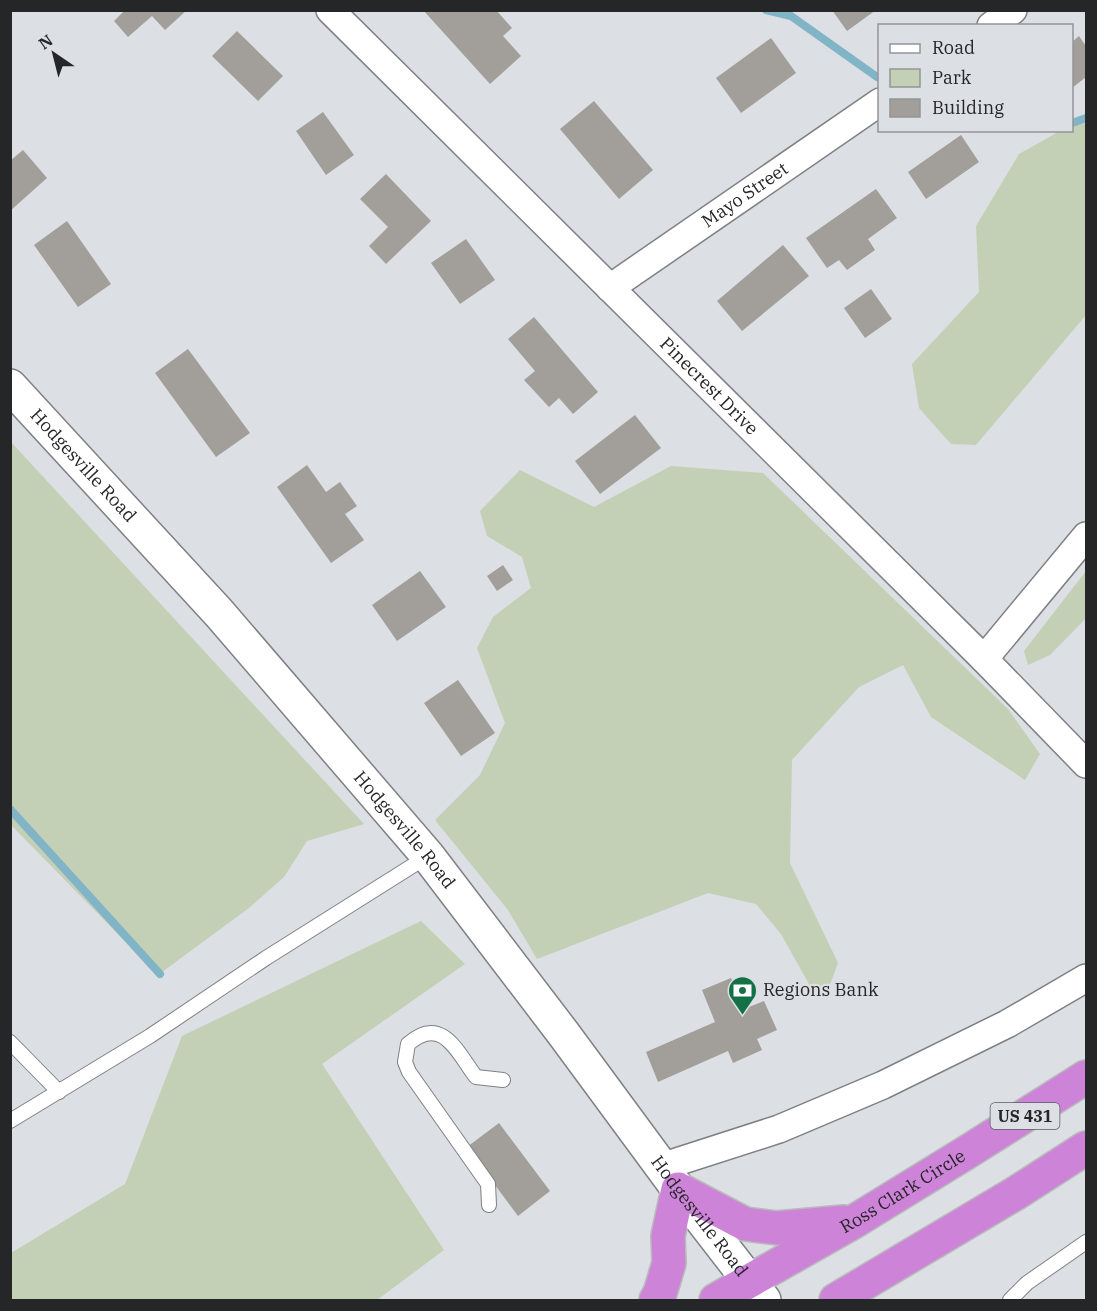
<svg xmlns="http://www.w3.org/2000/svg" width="1097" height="1311" font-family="'IBM Plex Serif',serif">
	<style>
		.green { fill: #c3d0b5 }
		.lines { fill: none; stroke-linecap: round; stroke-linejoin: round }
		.stream { stroke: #81b4c7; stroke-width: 8 }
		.building { fill: #a29f9b }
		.lane-casing { stroke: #7e8184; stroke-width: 16 }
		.street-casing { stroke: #7e8184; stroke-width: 30 }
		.secondary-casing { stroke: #7e8184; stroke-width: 36 }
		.highway-casing { stroke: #b9baba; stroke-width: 36 }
		.lane { stroke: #fff; stroke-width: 14 }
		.street { stroke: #fff; stroke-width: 27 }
		.secondary { stroke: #fff; stroke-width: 33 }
		.highway { stroke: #cd83d8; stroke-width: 33 }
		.labels { text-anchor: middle; stroke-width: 4.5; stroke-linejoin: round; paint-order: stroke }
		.shield { fill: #dcdfe3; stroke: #5c5e60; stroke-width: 1.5 }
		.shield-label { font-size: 16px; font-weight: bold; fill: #252628 }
		.street-label { font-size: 18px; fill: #252628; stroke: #dcdfe3 }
		.poi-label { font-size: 18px; fill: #252628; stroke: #dcdfe3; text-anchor: start }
	</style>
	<rect width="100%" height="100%" fill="#dcdfe3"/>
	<g class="green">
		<path d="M 1086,115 L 1086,315 L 976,445 L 951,444 L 919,408 L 912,364 L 979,292 L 976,226 L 1019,154 L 1060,131 L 1072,130 L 1072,124 Z"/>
		<path d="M 11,442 L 364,824 L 307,841 L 284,877 L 249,908 L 158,975 L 11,825 Z"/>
		<path d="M 671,466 L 763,473 L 1008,709 L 1040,754 L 1025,780 L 931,717 L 903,665 L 859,687 L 792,760 L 790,863 L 838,963 L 829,987 L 810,986 L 781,934 L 756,904 L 708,893 L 537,959 L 508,910 L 435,820 L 480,775 L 505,723 L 477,648 L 493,617 L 531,588 L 522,557 L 487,536 L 480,511 L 520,470 L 594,507 Z"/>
		<path d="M 1086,571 L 1086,618 L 1050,655 L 1028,665 L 1024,651 Z"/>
		<path d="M 421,921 L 465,964 L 322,1064 L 444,1250 L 377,1300 L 11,1300 L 11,1253 L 125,1184 L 182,1036 Z"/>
	</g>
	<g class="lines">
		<g class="stream">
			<path d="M 766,10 L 791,16 L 877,77"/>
			<path d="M 1072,123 L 1086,118"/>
			<path d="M 10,809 L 160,974"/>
		</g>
	</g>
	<g class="building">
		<path d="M 125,10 L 187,10 L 165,30 L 152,16 L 128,37 L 114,21 Z"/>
		<path d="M 423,10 L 496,10 L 512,28 L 503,36 L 521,56 L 490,84 Z"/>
		<path d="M 832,10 L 876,10 L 847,31 Z"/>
		<path d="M 237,31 L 283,76 L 258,101 L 212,56 Z"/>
		<path d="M 1079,36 L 1086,46 L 1086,77 L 1072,88 L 1072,42 Z"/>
		<path d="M 771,38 L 796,73 L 741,113 L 716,78 Z"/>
		<path d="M 594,101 L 653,170 L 619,199 L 560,129 Z"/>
		<path d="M 323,112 L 354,155 L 326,175 L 296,131 Z"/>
		<path d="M 961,135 L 979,162 L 926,199 L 908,172 Z"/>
		<path d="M 23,150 L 47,178 L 10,211 L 10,161 Z"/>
		<path d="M 386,174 L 431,221 L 386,264 L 369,246 L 388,227 L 360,199 Z"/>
		<path d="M 876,189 L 897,218 L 868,239 L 875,250 L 847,270 L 839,260 L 827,268 L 806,238 Z"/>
		<path d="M 67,221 L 111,284 L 78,307 L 34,245 Z"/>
		<path d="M 466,239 L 495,280 L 460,304 L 431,263 Z"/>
		<path d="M 783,245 L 809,276 L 742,331 L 717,301 Z"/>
		<path d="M 871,289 L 892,319 L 865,338 L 844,308 Z"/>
		<path d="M 534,317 L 598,392 L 573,414 L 559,398 L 549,407 L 524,380 L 535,371 L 508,339 Z"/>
		<path d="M 188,349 L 250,433 L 216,457 L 155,373 Z"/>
		<path d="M 635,415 L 661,448 L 600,494 L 575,461 Z"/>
		<path d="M 307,465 L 326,492 L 340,482 L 357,506 L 345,514 L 364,540 L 331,563 L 277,487 Z"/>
		<path d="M 503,565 L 513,580 L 497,591 L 487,576 Z"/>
		<path d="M 420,571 L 446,607 L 397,641 L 372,605 Z"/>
		<path d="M 458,680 L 495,733 L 461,756 L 424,703 Z"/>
		<path d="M 731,978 L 744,1009 L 764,1001 L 777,1030 L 757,1039 L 762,1050 L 733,1063 L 728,1051 L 658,1082 L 646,1052 L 715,1022 L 702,990 Z"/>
		<path d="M 499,1123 L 550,1191 L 518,1216 L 467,1147 Z"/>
	</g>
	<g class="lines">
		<defs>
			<g id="lane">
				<path d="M 10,1042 L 59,1092"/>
				<path d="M 10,1121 L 150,1036 L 266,958 L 428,856"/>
				<path d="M 489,1205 L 488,1184 L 409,1072 L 405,1062 L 408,1044 C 442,1014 457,1052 476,1077 L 503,1080"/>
				<path d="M 1010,1300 L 1027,1283 L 1086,1242"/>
			</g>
			<g id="street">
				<path id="s1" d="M 330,10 L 984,659 L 1086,764"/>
				<path d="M 991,26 L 1013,10"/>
				<path id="s2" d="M 610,288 L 880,102"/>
				<path d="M 984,659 L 1086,536"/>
				<path d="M 661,1167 L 779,1129 L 883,1085 L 1007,1024 L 1086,978"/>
			</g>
			<g id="secondary">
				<path id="s3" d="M 10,386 L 219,613 L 428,856 L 563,1033 L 678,1189 L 764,1300"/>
			</g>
			<g id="highway">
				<path d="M 656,1300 L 660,1293 L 669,1263 L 668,1236 L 678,1189 L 745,1224 L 777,1228 L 844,1222"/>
				<path id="s4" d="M 716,1300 L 855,1221 L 964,1154 L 1086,1077"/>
				<path d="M 836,1300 L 1016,1193 L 1086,1148"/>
			</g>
		</defs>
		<use href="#lane" class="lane-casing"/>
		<use href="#street" class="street-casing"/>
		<use href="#secondary" class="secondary-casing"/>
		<use href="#highway" class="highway-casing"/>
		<use href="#lane" class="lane"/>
		<use href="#street" class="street"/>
		<use href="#secondary" class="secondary"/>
		<use href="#highway" class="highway"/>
	</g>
	<defs>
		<symbol id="bank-pin" viewBox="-11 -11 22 30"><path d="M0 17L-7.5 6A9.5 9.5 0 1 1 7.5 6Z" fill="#147146" stroke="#dcdfe3"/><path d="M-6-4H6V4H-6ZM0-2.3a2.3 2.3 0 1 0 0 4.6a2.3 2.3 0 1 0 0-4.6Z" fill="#fff"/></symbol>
	</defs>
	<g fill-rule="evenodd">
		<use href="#bank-pin" x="726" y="974" width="33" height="45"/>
	</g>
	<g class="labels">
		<rect class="shield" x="990.5" y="1103" width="69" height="26" rx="4.5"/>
		<g class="shield-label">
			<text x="1025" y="1122">US 431</text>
		</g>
		<g class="street-label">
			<text dy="6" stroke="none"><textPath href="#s2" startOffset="164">Mayo Street</textPath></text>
			<text dy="6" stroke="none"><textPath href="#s1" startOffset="534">Pinecrest Drive</textPath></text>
			<text dy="6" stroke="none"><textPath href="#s3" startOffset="108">Hodgesville Road</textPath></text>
			<text dy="6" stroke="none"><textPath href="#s3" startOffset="594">Hodgesville Road</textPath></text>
			<text dy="6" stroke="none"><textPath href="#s4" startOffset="216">Ross Clark Circle</textPath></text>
			<text dy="6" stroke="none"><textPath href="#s3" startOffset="1080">Hodgesville Road</textPath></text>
		</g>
		<g class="poi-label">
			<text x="763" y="996">Regions Bank</text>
		</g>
	</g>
	<rect width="1097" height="1311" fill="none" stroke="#252628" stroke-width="24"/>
	<rect x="878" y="24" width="195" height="108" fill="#dcdfe3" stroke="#939598" stroke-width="1.5"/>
	<rect x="890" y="44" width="30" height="9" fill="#ffffff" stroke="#939598" stroke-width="1.5"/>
	<text x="932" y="54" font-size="18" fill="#252628">Road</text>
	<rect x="890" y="69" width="30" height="18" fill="#c3d0b5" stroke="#939598" stroke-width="1.5"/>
	<text x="932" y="84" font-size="18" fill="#252628">Park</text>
	<rect x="890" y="99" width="30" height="18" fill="#a29f9b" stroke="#939598" stroke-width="1.5"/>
	<text x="932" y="114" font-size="18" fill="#252628">Building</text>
	<g transform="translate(54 54) rotate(325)" stroke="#dcdfe3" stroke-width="4.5" paint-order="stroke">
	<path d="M0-4.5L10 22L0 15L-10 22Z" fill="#252628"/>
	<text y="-9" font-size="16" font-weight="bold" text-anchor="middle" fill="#252628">N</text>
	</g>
</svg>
